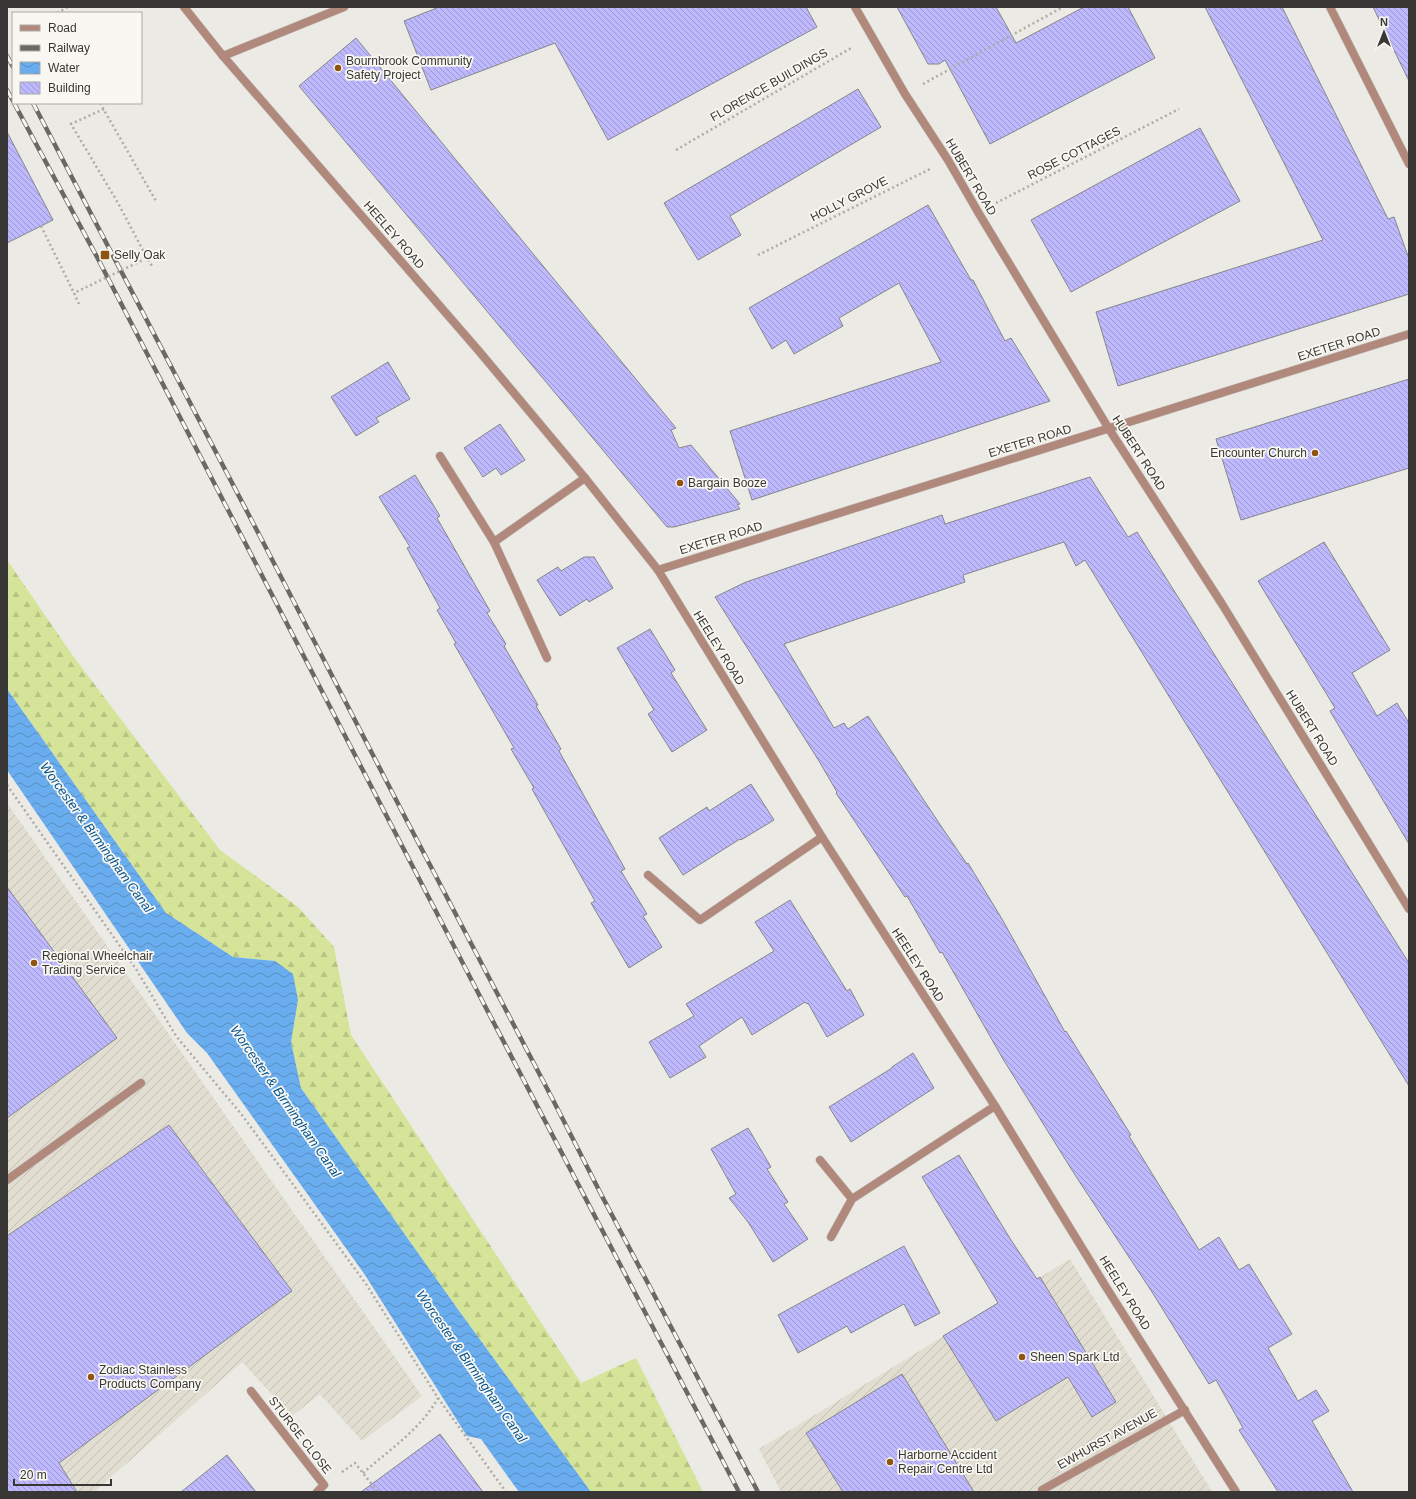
<svg xmlns="http://www.w3.org/2000/svg" width="1416" height="1499" font-family="Arial,sans-serif">
	<style>
		.industrial { fill: url(#industrial-furrows) }
		.forest { fill: url(#forest-firs) }
		.water { fill: url(#water-waves) }
		.building { fill: url(#building-back-hatch); stroke: #86868b }
		.lines { fill: none; stroke-linecap: round; stroke-linejoin: round }
		.lane-casing { stroke: #c7c6c1; stroke-width: 9 }
		.street-casing { stroke: #c7c6c1; stroke-width: 9 }
		.path { stroke: #acaba6; stroke-width: 2.5; stroke-dasharray: 2 3; stroke-linecap: butt }
		.lane { stroke: #b1887c; stroke-width: 8 }
		.street { stroke: #b1887c; stroke-width: 8 }
		.rail-casing { stroke: #696864; stroke-width: 4.5 }
		.rail { stroke: #f8f7f1; stroke-width: 3; stroke-dasharray: 9; stroke-linecap: butt }
		.path-bridge { stroke: #acaba6; stroke-width: 2.5; stroke-dasharray: 2 3; stroke-linecap: butt }
		.poi-dot { fill: #8f5312; stroke: #f8f7f1; stroke-width: 1.5 }
		.labels { text-anchor: middle; stroke-width: 3.5; stroke-linejoin: round; paint-order: stroke }
		.poi-label { font-size: 12px; fill: #383735; stroke: #f8f7f1; text-anchor: start }
		.street-label { font-size: 12px; fill: #383735; stroke: #f8f7f1 }
		.water-label { font-size: 13px; font-style: italic; fill: #02528e; stroke: #f8f7f1 }
	</style>
	<defs>
		<pattern id="industrial-furrows" width="10" height="10" patternUnits="userSpaceOnUse"><rect width="10" height="10" fill="#e1ded1"/><path d="M-1 1l2-2M0 10L10 0M9 11l2-2" fill="none" stroke="#c2bfb4"/></pattern>
		<pattern id="forest-firs" width="22" height="20" patternUnits="userSpaceOnUse"><rect width="22" height="20" fill="#d5e499"/><path d="M5 1l3.5 6h-7zM16 11l3.5 6h-7z" fill="#b8c484"/></pattern>
		<pattern id="water-waves" width="16" height="10" patternUnits="userSpaceOnUse"><rect width="16" height="10" fill="#6aadef"/><path d="M0 5q4-4 8 0t8 0" fill="none" stroke="#588ec2"/></pattern>
		<pattern id="building-back-hatch" width="6" height="6" patternUnits="userSpaceOnUse"><rect width="6" height="6" fill="#beb8fc"/><path d="M-1 5l2 2M0 0l6 6M5-1l2 2" fill="none" stroke="#9b96cd"/></pattern>
	</defs>
	<rect width="100%" height="100%" fill="#ebeae4"/>
	<g class="industrial">
		<path d="M 7,803 L 422,1396 L 362,1441 L 320,1394 L 292,1416 L 242,1362 L 94,1492 L 7,1492 Z"/>
		<path d="M 1070,1259 L 1212,1492 L 781,1492 L 759,1449 Z"/>
	</g>
	<path class="forest" d="M 7,560 L 73,656 L 220,850 L 298,907 L 334,947 L 351,1035 L 581,1383 L 636,1358 L 703,1492 L 591,1492 L 457,1308 L 301,1088 L 291,1042 L 298,1000 L 275,961 L 233,957 L 166,913 L 7,689 Z"/>
	<path class="water" d="M 7,689 L 166,913 L 233,957 L 275,961 L 293,974 L 298,1000 L 291,1042 L 301,1088 L 457,1308 L 591,1492 L 519,1492 L 481,1439 L 467,1436 L 365,1275 L 207,1053 L 187,1033 L 7,770 Z"/>
	<g class="building">
		<path d="M 439,7 L 806,7 L 817,27 L 608,140 L 555,43 L 431,90 L 404,21 Z"/>
		<path d="M 897,7 L 996,7 L 1016,43 L 1084,7 L 1128,7 L 1155,58 L 990,144 L 945,60 L 939,64 L 928,64 Z"/>
		<path d="M 1205,7 L 1282,7 L 1388,219 L 1394,217 L 1409,259 L 1409,294 L 1118,386 L 1096,312 L 1323,240 Z"/>
		<path d="M 1373,7 L 1409,7 L 1409,81 Z"/>
		<path d="M 356,38 L 676,428 L 671,430 L 679,448 L 691,445 L 740,504 L 737,505 L 740,509 L 674,527 L 667,527 L 299,86 Z"/>
		<path d="M 858,89 L 881,127 L 730,216 L 741,235 L 698,260 L 664,203 Z"/>
		<path d="M 1200,128 L 1240,201 L 1071,292 L 1031,220 Z"/>
		<path d="M 7,132 L 53,220 L 7,243 Z"/>
		<path d="M 928,205 L 971,280 L 973,280 L 1005,341 L 1011,338 L 1050,401 L 752,500 L 730,431 L 941,362 L 899,283 L 839,318 L 843,326 L 794,354 L 786,340 L 772,349 L 749,308 Z"/>
		<path d="M 388,362 L 410,399 L 376,418 L 379,422 L 356,436 L 331,397 Z"/>
		<path d="M 1409,379 L 1409,468 L 1241,520 L 1216,439 Z"/>
		<path d="M 500,424 L 525,460 L 501,475 L 496,468 L 483,477 L 464,448 Z"/>
		<path d="M 415,475 L 440,516 L 437,518 L 490,611 L 487,613 L 506,644 L 504,646 L 538,705 L 536,706 L 561,749 L 559,751 L 625,869 L 621,871 L 647,914 L 643,916 L 662,947 L 629,968 L 591,903 L 595,901 L 532,789 L 534,788 L 511,749 L 514,748 L 454,644 L 456,643 L 437,610 L 440,608 L 407,548 L 410,547 L 379,497 Z"/>
		<path d="M 1090,477 L 1128,537 L 1137,532 L 1409,963 L 1409,1086 L 1085,560 L 1076,566 L 1064,542 L 963,575 L 965,582 L 784,644 L 834,728 L 844,723 L 848,729 L 868,716 L 943,829 L 967,864 L 968,863 L 1002,919 L 1065,1032 L 1066,1031 L 1131,1135 L 1129,1136 L 1199,1250 L 1219,1237 L 1239,1270 L 1249,1264 L 1292,1334 L 1268,1348 L 1298,1401 L 1316,1390 L 1329,1411 L 1312,1421 L 1353,1492 L 1278,1492 L 1239,1430 L 1243,1428 L 1216,1380 L 1209,1384 L 1152,1292 L 1075,1175 L 1003,1059 L 942,952 L 940,953 L 907,896 L 905,897 L 836,793 L 837,792 L 819,761 L 715,597 L 746,582 L 942,515 L 945,524 Z"/>
		<path d="M 1324,542 L 1390,650 L 1352,673 L 1377,716 L 1397,703 L 1409,723 L 1409,844 L 1330,711 L 1335,708 L 1258,581 Z"/>
		<path d="M 584,557 L 594,557 L 613,588 L 589,602 L 587,599 L 560,616 L 537,580 L 558,567 L 561,571 Z"/>
		<path d="M 650,629 L 675,670 L 671,673 L 707,730 L 672,752 L 648,714 L 654,710 L 617,648 Z"/>
		<path d="M 751,784 L 774,820 L 741,840 L 740,839 L 683,875 L 659,838 L 707,807 L 709,811 Z"/>
		<path d="M 7,887 L 117,1038 L 7,1118 Z"/>
		<path d="M 790,900 L 847,991 L 850,989 L 864,1015 L 827,1037 L 808,1003 L 807,1004 L 805,1002 L 752,1035 L 742,1017 L 699,1046 L 706,1057 L 670,1078 L 649,1042 L 694,1016 L 686,1004 L 774,951 L 755,922 Z"/>
		<path d="M 913,1053 L 934,1088 L 851,1142 L 829,1107 L 892,1068 L 892,1067 Z"/>
		<path d="M 169,1125 L 292,1291 L 59,1463 L 77,1492 L 7,1492 L 7,1236 Z"/>
		<path d="M 748,1128 L 771,1167 L 767,1169 L 788,1202 L 784,1204 L 808,1239 L 773,1262 L 748,1222 L 729,1198 L 736,1194 L 711,1149 Z"/>
		<path d="M 959,1155 L 1011,1240 L 1037,1279 L 1040,1277 L 1116,1402 L 1092,1417 L 1068,1377 L 996,1421 L 943,1336 L 998,1303 L 922,1177 Z"/>
		<path d="M 904,1246 L 940,1313 L 915,1326 L 904,1304 L 851,1333 L 847,1326 L 798,1353 L 778,1315 Z"/>
		<path d="M 902,1374 L 974,1492 L 843,1492 L 806,1433 Z"/>
		<path d="M 440,1434 L 483,1492 L 361,1492 Z"/>
		<path d="M 227,1455 L 256,1492 L 181,1492 Z"/>
	</g>
	<g class="lines">
		<defs>
			<path id="lane" d="M 7,1180 L 141,1083"/>
			<g id="street">
				<path d="M 184,7 L 223,56 L 478,350 L 585,478 L 658,570 L 822,837 L 995,1106 L 1106,1287 L 1236,1492"/>
				<path d="M 855,7 L 905,94 L 948,160 L 978,212 L 1109,429 L 1222,604 L 1409,909"/>
				<path d="M 1330,7 L 1409,164"/>
				<path d="M 223,56 L 344,7"/>
				<path d="M 440,456 L 494,542 L 585,478"/>
				<path d="M 494,542 L 547,658"/>
				<path d="M 658,570 L 1409,334"/>
				<path d="M 648,875 L 700,920 L 822,837"/>
				<path d="M 820,1160 L 852,1199"/>
				<path d="M 831,1237 L 852,1199 L 995,1106"/>
				<path d="M 251,1391 L 324,1485 L 317,1492"/>
				<path d="M 1042,1490 L 1185,1410"/>
			</g>
		</defs>
		<use href="#lane" class="lane-casing"/>
		<use href="#street" class="street-casing"/>
		<g class="path">
			<path d="M 57,13 L 68,7"/>
			<path d="M 923,84 L 1063,7"/>
			<path d="M 100,103 L 156,201"/>
			<path d="M 104,109 L 71,124 L 118,203 L 147,258"/>
			<path d="M 676,150 L 853,47"/>
			<path d="M 996,203 L 1179,109"/>
			<path d="M 41,226 L 74,293"/>
			<path d="M 758,255 L 930,169"/>
			<path d="M 7,785 L 136,969 L 176,1036 L 242,1115 L 366,1284 L 438,1398 L 506,1492"/>
			<path d="M 342,1472 L 355,1463 L 378,1492"/>
			<path d="M 363,1473 C 389,1450 421,1429 438,1398"/>
		</g>
		<use href="#lane" class="lane"/>
		<use href="#street" class="street"/>
		<defs>
			<g id="rail">
				<path d="M 7,56 L 13,67"/>
				<path d="M 7,90 L 13,101"/>
				<path d="M 14,103 L 97,257 L 486,1008 L 739,1492"/>
				<path d="M 33,103 L 263,542 L 407,821 L 552,1098 L 603,1198 L 758,1492"/>
			</g>
		</defs>
		<use href="#rail" class="rail-casing"/>
		<use href="#rail" class="rail"/>
		<path class="path-bridge" d="M 79,304 L 74,293 L 147,258 L 152,266"/>
	</g>
	<g class="poi-dot">
		<circle cx="338" cy="68" r="4"/>
		<rect x="100" y="250" width="10" height="10" rx="2"/>
		<circle cx="1315" cy="453" r="4"/>
		<circle cx="680" cy="483" r="4"/>
		<circle cx="34" cy="963" r="4"/>
		<circle cx="1022" cy="1357" r="4"/>
		<circle cx="91" cy="1377" r="4"/>
		<circle cx="890" cy="1462" r="4"/>
	</g>
	<g class="labels">
		<g class="poi-label">
			<text x="346" y="65">Bournbrook Community<tspan x="346" dy="14">Safety Project</tspan></text>
			<text x="114" y="259">Selly Oak</text>
			<text x="1307" y="457" text-anchor="end">Encounter Church</text>
			<text x="688" y="487">Bargain Booze</text>
			<text x="42" y="960">Regional Wheelchair<tspan x="42" dy="14">Trading Service</tspan></text>
			<text x="1030" y="1361">Sheen Spark Ltd</text>
			<text x="99" y="1374">Zodiac Stainless<tspan x="99" dy="14">Products Company</tspan></text>
			<text x="898" y="1459">Harborne Accident<tspan x="898" dy="14">Repair Centre Ltd</tspan></text>
		</g>
		<g class="street-label">
			<text transform="translate(769 85) rotate(-30)" y="4">FLORENCE BUILDINGS</text>
			<text transform="translate(1074 153) rotate(-27)" y="4">ROSE COTTAGES</text>
			<text transform="translate(971 177) rotate(59)" y="4">HUBERT ROAD</text>
			<text transform="translate(849 199) rotate(-27)" y="4">HOLLY GROVE</text>
			<text transform="translate(394 235) rotate(49)" y="4">HEELEY ROAD</text>
			<text transform="translate(1339 344) rotate(-18)" y="4">EXETER ROAD</text>
			<text transform="translate(1030 441) rotate(-17)" y="4">EXETER ROAD</text>
			<text transform="translate(1139 453) rotate(57)" y="4">HUBERT ROAD</text>
			<text transform="translate(721 538) rotate(-17)" y="4">EXETER ROAD</text>
			<text transform="translate(719 648) rotate(58)" y="4">HEELEY ROAD</text>
			<text transform="translate(1312 728) rotate(58)" y="4">HUBERT ROAD</text>
			<text transform="translate(918 965) rotate(57)" y="4">HEELEY ROAD</text>
			<text transform="translate(1125 1293) rotate(58)" y="4">HEELEY ROAD</text>
			<text transform="translate(300 1435) rotate(52)" y="4">STURGE CLOSE</text>
			<text transform="translate(1107 1439) rotate(-29)" y="4">EWHURST AVENUE</text>
		</g>
		<g class="water-label">
			<text transform="translate(97 837) rotate(54)" y="5">Worcester &amp; Birmingham Canal</text>
			<text transform="translate(286 1101) rotate(55)" y="5">Worcester &amp; Birmingham Canal</text>
			<text transform="translate(472 1366) rotate(55)" y="5">Worcester &amp; Birmingham Canal</text>
		</g>
	</g>
	<rect width="1416" height="1499" fill="none" stroke="#383735" stroke-width="16"/>
	<rect x="12" y="12" width="130" height="92" fill="#f8f7f1" stroke="#abaaa6"/>
	<rect x="20" y="25" width="20" height="6" fill="#b1887c" stroke="#abaaa6"/>
	<text x="48" y="32" font-size="12" fill="#383735">Road</text>
	<rect x="20" y="45" width="20" height="6" fill="#696864" stroke="#abaaa6"/>
	<text x="48" y="52" font-size="12" fill="#383735">Railway</text>
	<rect x="20" y="62" width="20" height="12" fill="url(#water-waves)" stroke="#abaaa6"/>
	<text x="48" y="72" font-size="12" fill="#383735">Water</text>
	<rect x="20" y="82" width="20" height="12" fill="url(#building-back-hatch)" stroke="#abaaa6"/>
	<text x="48" y="92" font-size="12" fill="#383735">Building</text>
	<g transform="translate(1384 32)" stroke="#f8f7f1" stroke-width="3" paint-order="stroke">
	<path d="M0-3L7 15L0 10L-7 15Z" fill="#383735"/>
	<text y="-6" font-size="11" font-weight="bold" text-anchor="middle" fill="#383735">N</text>
	</g>
	<path d="M14 1479v6h97v-6" fill="none" stroke="#383735" stroke-width="2"/>
	<text x="20" y="1479" font-size="12" fill="#383735" stroke="#f8f7f1" stroke-width="3" paint-order="stroke">20 m</text>
</svg>
